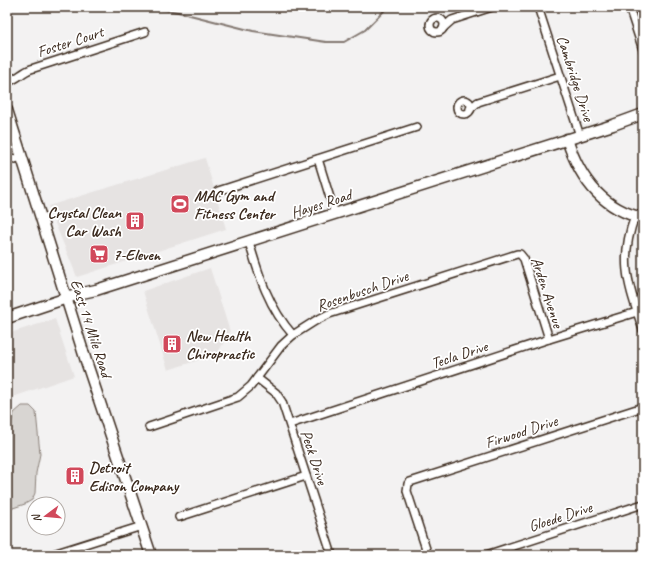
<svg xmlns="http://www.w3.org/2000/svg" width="650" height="562" font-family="Caveat,sans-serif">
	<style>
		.built { fill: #e6e3e2 }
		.green { fill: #d8d5d2; stroke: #8a8078 }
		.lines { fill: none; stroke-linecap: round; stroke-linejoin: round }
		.stream { stroke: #827770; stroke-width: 2 }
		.street-casing { stroke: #3b2a1e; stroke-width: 10 }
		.secondary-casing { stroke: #3b2a1e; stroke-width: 13 }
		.street { stroke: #fff; stroke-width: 7 }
		.secondary { stroke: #fff; stroke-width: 10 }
		.labels { text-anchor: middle; stroke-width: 3.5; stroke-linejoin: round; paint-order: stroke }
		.street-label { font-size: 16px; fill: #3b2a1e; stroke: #fff }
		.poi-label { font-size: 16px; font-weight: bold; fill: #3b2a1e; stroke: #fff; text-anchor: start }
	</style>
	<rect width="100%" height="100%" fill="#f3f2f2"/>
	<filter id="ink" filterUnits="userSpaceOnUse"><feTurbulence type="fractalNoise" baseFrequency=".025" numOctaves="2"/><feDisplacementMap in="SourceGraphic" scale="8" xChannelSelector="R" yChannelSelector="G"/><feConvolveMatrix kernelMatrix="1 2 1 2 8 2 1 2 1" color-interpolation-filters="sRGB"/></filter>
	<g filter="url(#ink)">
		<g class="built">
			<path d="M 205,158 L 226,229 L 77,277 L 48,206 Z"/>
			<path d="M 210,268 L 230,332 L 217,354 L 168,370 L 143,291 Z"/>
			<path d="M 55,319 L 74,376 L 7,399 L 7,334 Z"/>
		</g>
		<path class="green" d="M 22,406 L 30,406 L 36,412 L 40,454 L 36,473 L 35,493 L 32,500 L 25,504 L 7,510 L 7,430 L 9,430 L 14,413 Z"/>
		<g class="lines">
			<path class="stream" d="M 148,7 L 178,12 L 253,31 L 326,42 L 344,42 L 365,30 L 382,13 L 387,7"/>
			<defs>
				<g id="street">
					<path d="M 538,7 L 580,136"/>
					<path d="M 629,7 L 643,50"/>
					<circle cx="437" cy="25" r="7"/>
					<path d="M 444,27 L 452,20 L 492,7"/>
					<path d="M 7,82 C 18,79 22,72 31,69 L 145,32"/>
					<circle cx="464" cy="107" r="7"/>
					<path d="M 470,109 L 478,102 L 560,76"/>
					<path d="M 7,157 L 15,159 L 21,157"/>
					<path d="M 318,159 L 335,214"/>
					<path d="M 218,191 L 417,127"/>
					<path d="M 635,216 C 618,262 629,286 643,330"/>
					<path d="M 249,242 C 259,276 269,308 293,335"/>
					<path d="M 257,378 L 276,393 L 282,402 L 332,555"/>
					<path d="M 290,424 L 549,339 L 637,312"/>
					<path d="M 149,427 L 238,397 L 251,386 L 281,346 L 293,335 L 315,321 L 329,314 L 517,254 L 520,254 L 524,259 L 549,339"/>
					<path d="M 179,517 L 306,476"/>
					<path d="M 50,555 L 142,526"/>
					<path d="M 428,555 L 407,491 L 408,484 L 410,482 L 643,407"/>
					<path d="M 486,555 L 643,504"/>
				</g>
				<g id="secondary">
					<path d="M 7,110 L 86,361 L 151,555"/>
					<path d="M 567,139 C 579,177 602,209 643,218"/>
					<path d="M 7,318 L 82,293 L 96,290 L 613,125 L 643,114"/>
				</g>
			</defs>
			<use href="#street" class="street-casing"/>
			<use href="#secondary" class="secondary-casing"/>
			<use href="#street" class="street"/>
			<use href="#secondary" class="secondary"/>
		</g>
	</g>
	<defs>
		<symbol id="stadium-square" viewBox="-11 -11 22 22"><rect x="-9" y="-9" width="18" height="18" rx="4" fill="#d1495b" stroke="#fff"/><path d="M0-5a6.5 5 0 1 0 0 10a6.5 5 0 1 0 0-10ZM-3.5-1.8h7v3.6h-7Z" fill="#fff"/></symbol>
		<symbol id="building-square" viewBox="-11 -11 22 22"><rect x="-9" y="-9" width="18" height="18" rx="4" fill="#d1495b" stroke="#fff"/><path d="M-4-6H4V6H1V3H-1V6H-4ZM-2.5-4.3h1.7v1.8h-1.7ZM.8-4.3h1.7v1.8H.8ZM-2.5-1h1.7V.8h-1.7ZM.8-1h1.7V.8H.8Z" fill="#fff"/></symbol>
		<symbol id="supermarket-square" viewBox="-11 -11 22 22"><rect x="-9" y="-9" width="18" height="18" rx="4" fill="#d1495b" stroke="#fff"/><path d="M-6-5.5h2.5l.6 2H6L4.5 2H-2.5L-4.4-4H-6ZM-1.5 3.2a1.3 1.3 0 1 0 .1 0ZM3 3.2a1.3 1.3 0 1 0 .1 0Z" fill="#fff"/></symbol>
	</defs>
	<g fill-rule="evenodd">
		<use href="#stadium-square" x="169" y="193" width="22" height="22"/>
		<use href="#building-square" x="124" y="210" width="22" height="22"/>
		<use href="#supermarket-square" x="88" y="243" width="22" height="22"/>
		<use href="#building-square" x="161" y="333" width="22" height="22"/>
		<use href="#building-square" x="64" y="465" width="22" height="22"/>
	</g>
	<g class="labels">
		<g class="street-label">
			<text transform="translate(70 41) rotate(-18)" y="6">Foster Court</text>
			<text transform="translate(576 78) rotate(72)" y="6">Cambridge Drive</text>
			<text transform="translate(321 203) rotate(-18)" y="6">Hayes Road</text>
			<text transform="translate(362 290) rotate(-19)" y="6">Rosenbusch Drive</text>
			<text transform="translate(548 292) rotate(72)" y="6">Arden Avenue</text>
			<text transform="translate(92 328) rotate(72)" y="6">East 14 Mile Road</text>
			<text transform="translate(459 354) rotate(-18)" y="6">Tecla Drive</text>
			<text transform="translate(521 431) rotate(-18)" y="6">Firwood Drive</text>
			<text transform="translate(315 457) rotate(72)" y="6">Peck Drive</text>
			<text transform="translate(560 516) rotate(-18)" y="6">Gloede Drive</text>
		</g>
		<g class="poi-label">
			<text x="194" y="201">MAC Gym and<tspan x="194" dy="18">Fitness Center</tspan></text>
			<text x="121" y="218" text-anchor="end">Crystal Clean<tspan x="121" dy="18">Car Wash</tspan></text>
			<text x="113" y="260">7-Eleven</text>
			<text x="186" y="341">New Health<tspan x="186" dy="18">Chiropractic</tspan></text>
			<text x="89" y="473">Detroit<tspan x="89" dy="18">Edison Company</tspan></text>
		</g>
	</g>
	<rect width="650" height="562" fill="none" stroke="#fff" stroke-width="24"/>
	<rect x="12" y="12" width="626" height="538" fill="none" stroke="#3b2a1e" stroke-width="1.5" filter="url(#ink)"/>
	<g transform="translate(46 516) rotate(254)"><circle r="19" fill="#ffffff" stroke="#b1aaa5"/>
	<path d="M0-3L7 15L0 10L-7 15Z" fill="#d1495b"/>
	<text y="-6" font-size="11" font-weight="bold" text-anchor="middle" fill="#3b2a1e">N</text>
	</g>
</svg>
